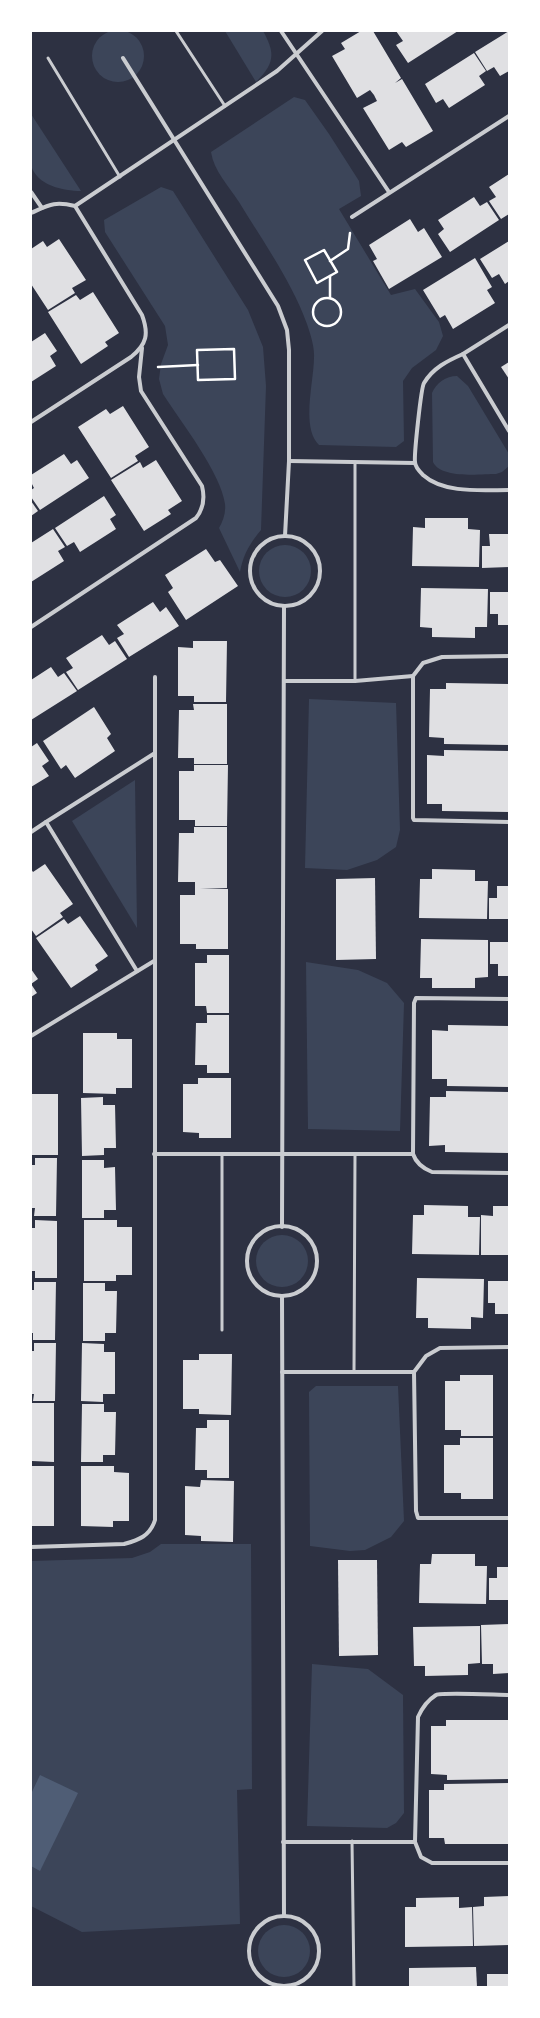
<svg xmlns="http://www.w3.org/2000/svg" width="540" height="2018" font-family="Figtree,sans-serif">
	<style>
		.green { fill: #3c4559 }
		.water { fill: #4f5d75 }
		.building { fill: #e0e0e3 }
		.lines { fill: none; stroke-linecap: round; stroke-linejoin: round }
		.path { stroke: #fff; stroke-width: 2.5 }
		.service { stroke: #caccd0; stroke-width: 3 }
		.minor { stroke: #caccd0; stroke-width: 4 }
	</style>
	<rect width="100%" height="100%" fill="#2d3142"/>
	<g class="green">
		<circle cx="118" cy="56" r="26"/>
		<path d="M 225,31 L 263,31 C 276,54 274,64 256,82 Z"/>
		<path d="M 294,97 L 305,100 L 329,134 L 359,181 L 361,196 L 339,209 L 391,295 L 415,289 L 439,322 L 443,336 L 436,350 L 412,368 L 403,381 L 404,441 L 396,447 L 319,445 C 300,427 315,379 314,354 C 314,345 310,333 307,324 C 292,282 262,240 239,202 C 228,185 214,171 211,152 Z"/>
		<path d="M 31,114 L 81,191 C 63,191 36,185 31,165 C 28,154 31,127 31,114 Z"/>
		<path d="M 161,187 L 173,191 L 248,310 L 263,347 L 266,386 L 261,530 C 250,543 243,555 240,572 L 219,528 C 223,521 226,513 225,504 C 221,473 181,422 163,394 L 159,379 L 161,364 L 168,345 L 165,326 L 105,232 L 104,220 Z"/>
		<path d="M 457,376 L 468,386 L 509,454 L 509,466 L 502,472 L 496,474 C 480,474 441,479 433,462 L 432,393 C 436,383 446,376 457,376 Z"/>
		<circle cx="285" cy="571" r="26"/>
		<path d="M 309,699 L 396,703 L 400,830 L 396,847 L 377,860 L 347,870 L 305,868 Z"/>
		<path d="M 135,780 L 137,928 L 72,821 Z"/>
		<path d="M 306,962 L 358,970 L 387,983 L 404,1003 L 400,1131 L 308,1129 Z"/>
		<circle cx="282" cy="1261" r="26"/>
		<path d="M 316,1386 L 398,1386 L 404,1521 L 391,1537 L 365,1550 L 350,1551 L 310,1546 L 309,1392 Z"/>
		<path d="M 161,1544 L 251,1544 L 252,1789 L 237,1790 L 240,1924 L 82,1932 L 31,1906 L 31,1561 L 132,1558 L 150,1552 Z"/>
		<path d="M 312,1664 L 368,1669 L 403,1695 L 404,1813 L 396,1823 L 387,1828 L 307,1826 Z"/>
		<circle cx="284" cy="1951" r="26"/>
	</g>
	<path class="water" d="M 40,1775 L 78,1793 L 40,1871 L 31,1866 L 31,1794 Z"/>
	<g class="building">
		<path d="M 361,31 L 373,31 L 401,78 L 395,83 L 402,79 L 433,131 L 406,147 L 402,142 L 389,150 L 363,108 L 377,101 L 374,95 L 370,90 L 357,98 L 332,56 L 345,49 L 341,43 Z"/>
		<path d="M 396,31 L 458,31 L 408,63 L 396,45 L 403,41 Z"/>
		<path d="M 509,31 L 509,71 L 500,76 L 494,67 L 487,71 L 475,52 Z"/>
		<path d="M 474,53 L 486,71 L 479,76 L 485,85 L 449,108 L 443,99 L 436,103 L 425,84 Z"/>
		<path d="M 509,174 L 509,214 L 501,219 L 489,201 L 496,197 L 489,187 Z"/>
		<path d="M 474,197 L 480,206 L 487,202 L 499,220 L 450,252 L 438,234 L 444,229 L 438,220 Z"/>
		<path d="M 410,219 L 418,232 L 424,228 L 442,257 L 389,289 L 373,261 L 377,259 L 369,245 Z"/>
		<path d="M 59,239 L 86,280 L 72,288 L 75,293 L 48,310 L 31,284 L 31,249 L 43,241 L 47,247 Z"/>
		<path d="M 509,241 L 509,281 L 505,284 L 499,274 L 492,278 L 480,259 Z"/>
		<path d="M 475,258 L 492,287 L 487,290 L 495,303 L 453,329 L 445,315 L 440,318 L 423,290 Z"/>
		<path d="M 93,292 L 119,333 L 105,342 L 108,346 L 81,364 L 48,312 L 76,295 L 80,300 Z"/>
		<path d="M 45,333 L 57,351 L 50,356 L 56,366 L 31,382 L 31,342 Z"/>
		<path d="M 509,362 L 509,379 L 501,367 Z"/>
		<path d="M 123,406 L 149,447 L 135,456 L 138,461 L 111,478 L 78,427 L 106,409 L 110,414 Z"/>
		<path d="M 64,454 L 71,464 L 77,460 L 89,478 L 40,510 L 31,497 L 31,490 L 34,488 L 31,482 L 31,475 Z"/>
		<path d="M 156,460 L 182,501 L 168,510 L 171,514 L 144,531 L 111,480 L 140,462 L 143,468 Z"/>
		<path d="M 104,496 L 116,515 L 110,519 L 116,529 L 80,552 L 74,542 L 67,546 L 55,528 Z"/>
		<path d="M 31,501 L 38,511 L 31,516 Z"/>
		<path d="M 425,518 L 468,518 L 468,529 L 480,530 L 479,567 L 412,566 L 413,527 L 425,528 Z"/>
		<path d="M 53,529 L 65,547 L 58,551 L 64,561 L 31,582 L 31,543 Z"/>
		<path d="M 489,534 L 509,534 L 509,567 L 482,568 L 482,546 L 490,546 Z"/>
		<path d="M 206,549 L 215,562 L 220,560 L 238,586 L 186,620 L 168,592 L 173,588 L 165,575 Z"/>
		<path d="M 421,588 L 488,589 L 487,627 L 475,627 L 475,638 L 432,637 L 432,628 L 420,627 Z"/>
		<path d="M 490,592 L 509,592 L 509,625 L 498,625 L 498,614 L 490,614 Z"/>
		<path d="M 153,602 L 160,612 L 166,607 L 179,626 L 129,657 L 117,638 L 124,634 L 117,625 Z"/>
		<path d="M 102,635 L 109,645 L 115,641 L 127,659 L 78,690 L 66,672 L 73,668 L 66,658 Z"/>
		<path d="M 193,641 L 227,641 L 226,702 L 194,702 L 194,696 L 178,696 L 178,647 L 193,648 Z"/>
		<path d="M 51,667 L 58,677 L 64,673 L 77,691 L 31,720 L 31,680 Z"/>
		<path d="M 446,683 L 509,684 L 509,745 L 444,744 L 444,738 L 429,737 L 430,689 L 446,689 Z"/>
		<path d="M 193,704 L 227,704 L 227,764 L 194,764 L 194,758 L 178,758 L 179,710 L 194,710 Z"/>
		<path d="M 94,707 L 111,734 L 107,738 L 115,751 L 75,778 L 66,765 L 61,769 L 43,741 Z"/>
		<path d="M 37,743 L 49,761 L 42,766 L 49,776 L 31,787 L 31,747 Z"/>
		<path d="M 444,750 L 509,751 L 509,812 L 442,811 L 442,804 L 427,804 L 427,755 L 444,756 Z"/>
		<path d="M 194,765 L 228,765 L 227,826 L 195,826 L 195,820 L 179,820 L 179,771 L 194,771 Z"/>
		<path d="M 194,827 L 227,827 L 227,888 L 200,888 L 228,889 L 228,949 L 196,949 L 196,944 L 180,944 L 180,895 L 195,895 L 195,882 L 178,882 L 179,833 L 194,833 Z"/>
		<path d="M 45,864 L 73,904 L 60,913 L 63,917 L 36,936 L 31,929 L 31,869 L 33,872 Z"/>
		<path d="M 432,869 L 475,870 L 475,881 L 488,881 L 487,919 L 419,918 L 420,879 L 432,879 Z"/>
		<path d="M 375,878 L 376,959 L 336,960 L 336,879 Z"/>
		<path d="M 497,886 L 509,886 L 509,919 L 489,919 L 489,898 L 497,898 Z"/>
		<path d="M 80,916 L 108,956 L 95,965 L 98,970 L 71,988 L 36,938 L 64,919 L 68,924 Z"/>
		<path d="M 421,939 L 488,940 L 488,977 L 475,978 L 475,988 L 432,988 L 432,978 L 420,978 Z"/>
		<path d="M 490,942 L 509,942 L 509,976 L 498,976 L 498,964 L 490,964 Z"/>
		<path d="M 207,955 L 229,955 L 229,1013 L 207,1013 L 206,1006 L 195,1006 L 195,963 L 207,963 Z"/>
		<path d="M 31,969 L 38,979 L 31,984 L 37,993 L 31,997 Z"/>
		<path d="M 207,1015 L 229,1015 L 229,1073 L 207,1073 L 207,1065 L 195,1065 L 196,1023 L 207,1023 Z"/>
		<path d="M 448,1025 L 509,1026 L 509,1087 L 447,1086 L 447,1079 L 432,1079 L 432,1030 L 448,1031 Z"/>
		<path d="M 83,1033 L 117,1033 L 117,1039 L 132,1039 L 132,1088 L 116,1088 L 116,1094 L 83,1093 Z"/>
		<path d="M 198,1078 L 231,1078 L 231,1138 L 199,1138 L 199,1133 L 183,1132 L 183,1084 L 198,1084 Z"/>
		<path d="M 446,1091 L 509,1092 L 509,1153 L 445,1152 L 445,1145 L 429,1146 L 430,1097 L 446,1097 Z"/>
		<rect x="31" y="1094" width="27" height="61"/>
		<path d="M 103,1097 L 103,1105 L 115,1105 L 116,1148 L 104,1148 L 104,1155 L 82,1156 L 81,1098 Z"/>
		<path d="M 35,1158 L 57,1158 L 56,1216 L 34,1216 L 35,1208 L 31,1208 L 31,1165 L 35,1165 Z"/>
		<path d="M 82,1160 L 104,1160 L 104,1168 L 115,1167 L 116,1210 L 104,1210 L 104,1218 L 82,1218 Z"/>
		<path d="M 424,1205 L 468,1206 L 468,1217 L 480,1217 L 479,1255 L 412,1254 L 413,1215 L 424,1215 Z"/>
		<path d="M 493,1206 L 509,1206 L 509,1255 L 481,1255 L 481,1215 L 493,1216 Z"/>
		<path d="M 35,1220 L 57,1221 L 57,1278 L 35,1278 L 35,1271 L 31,1271 L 31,1228 L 35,1228 Z"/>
		<path d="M 84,1220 L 117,1220 L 117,1227 L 132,1227 L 132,1275 L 116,1275 L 116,1281 L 84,1281 Z"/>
		<path d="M 417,1278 L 484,1279 L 483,1318 L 471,1317 L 471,1329 L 428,1328 L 428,1318 L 416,1318 Z"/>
		<path d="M 488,1281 L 509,1281 L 509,1314 L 495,1314 L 495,1303 L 488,1303 Z"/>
		<path d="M 34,1282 L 56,1282 L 55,1340 L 33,1340 L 33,1333 L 31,1333 L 31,1290 L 34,1290 Z"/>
		<path d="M 83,1283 L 105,1283 L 105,1291 L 117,1291 L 116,1333 L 105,1333 L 105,1341 L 83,1341 Z"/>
		<path d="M 34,1343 L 56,1343 L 55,1401 L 33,1401 L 34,1394 L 31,1394 L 31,1351 L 34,1351 Z"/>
		<path d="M 82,1343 L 104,1344 L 104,1352 L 115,1352 L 115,1394 L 103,1394 L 103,1402 L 81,1401 Z"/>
		<path d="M 199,1354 L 232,1354 L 231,1415 L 199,1414 L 199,1409 L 183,1409 L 183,1360 L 199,1360 Z"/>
		<path d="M 460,1375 L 493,1375 L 493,1436 L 461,1436 L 461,1430 L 445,1430 L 445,1381 L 460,1381 Z"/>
		<path d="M 32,1403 L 54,1403 L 54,1462 L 32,1461 Z"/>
		<path d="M 82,1404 L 104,1404 L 104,1412 L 116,1412 L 115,1455 L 103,1455 L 103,1462 L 81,1462 Z"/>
		<path d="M 207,1420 L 229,1420 L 229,1478 L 207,1478 L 207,1470 L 195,1470 L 196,1428 L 207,1428 Z"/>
		<path d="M 460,1438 L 493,1438 L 493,1499 L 461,1499 L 461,1493 L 444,1493 L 444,1445 L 460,1445 Z"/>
		<rect x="31" y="1466" width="23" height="60"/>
		<path d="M 81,1466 L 114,1466 L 114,1472 L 129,1473 L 129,1521 L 113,1521 L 113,1527 L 81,1526 Z"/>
		<path d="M 201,1480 L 234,1481 L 233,1542 L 201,1541 L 201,1536 L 185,1535 L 185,1486 L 200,1487 Z"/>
		<path d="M 432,1554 L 475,1554 L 475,1566 L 487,1566 L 486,1604 L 419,1603 L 420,1564 L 431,1564 Z"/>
		<path d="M 338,1560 L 377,1560 L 378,1655 L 339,1656 Z"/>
		<path d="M 497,1567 L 509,1567 L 509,1600 L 489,1600 L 489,1578 L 497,1578 Z"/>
		<path d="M 509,1624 L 509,1673 L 493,1674 L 493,1664 L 482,1664 L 481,1625 Z"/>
		<path d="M 480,1626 L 480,1663 L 468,1664 L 468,1675 L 425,1676 L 425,1666 L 414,1666 L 413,1627 Z"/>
		<path d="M 446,1720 L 509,1720 L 509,1779 L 447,1780 L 447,1775 L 431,1774 L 431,1726 L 446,1726 Z"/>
		<path d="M 509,1783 L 509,1844 L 445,1844 L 444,1838 L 429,1838 L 429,1790 L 444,1790 L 444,1784 Z"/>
		<path d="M 509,1896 L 509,1945 L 474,1946 L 473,1907 L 484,1906 L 484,1897 Z"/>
		<path d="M 459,1897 L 459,1908 L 472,1907 L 473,1946 L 405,1947 L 405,1907 L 416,1907 L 416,1898 Z"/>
		<path d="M 476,1967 L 477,1987 L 409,1987 L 409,1968 Z"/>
		<rect x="487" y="1974" width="22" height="13"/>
	</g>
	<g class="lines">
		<g class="path">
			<path d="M 324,250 L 337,272 L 317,283 L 305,260 Z"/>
			<path d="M 330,261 L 348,249 L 350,233"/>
			<path d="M 330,276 L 330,298"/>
			<circle cx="327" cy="312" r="14"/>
			<path d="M 234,349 L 235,379 L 198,380 L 197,350 Z"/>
			<path d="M 158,367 L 198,365"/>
		</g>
		<g class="service">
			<path d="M 176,31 L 225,106"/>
			<path d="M 48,58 L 120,177"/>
			<path d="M 355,462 L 355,681"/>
			<path d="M 222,1154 L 222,1330"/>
			<path d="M 354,1372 L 355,1154"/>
			<path d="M 352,1841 L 354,1987"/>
		</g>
		<g class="minor">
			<path d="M 281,31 L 389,192"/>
			<path d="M 123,58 L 278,306 L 287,330 L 289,350 L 289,461 L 285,536"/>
			<path d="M 31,192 L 42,208"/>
			<path d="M 75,206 L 277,71 L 322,31"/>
			<path d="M 31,213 C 49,205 54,201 75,206 L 142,315 C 149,334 147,344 131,357 L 31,422"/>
			<path d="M 352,217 L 509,116"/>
			<path d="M 463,354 L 509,325"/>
			<path d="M 509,431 L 463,354 C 447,361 433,368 424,383 C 421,388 414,455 415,462 C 415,466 420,472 423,475 C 444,494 483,490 509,490"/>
			<path d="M 289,461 L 415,463"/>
			<circle cx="285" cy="571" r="35"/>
			<path d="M 31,627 L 196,518 C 204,508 205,498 202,486 L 141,391 L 139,377 L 142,348"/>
			<path d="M 509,656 L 442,657 L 423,663 L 413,676 L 413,818 L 414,820 L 509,822"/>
			<path d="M 284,681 L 355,681 L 413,676"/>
			<path d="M 155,753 L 155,677"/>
			<path d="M 31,832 L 46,822"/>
			<path d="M 509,999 L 416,998 L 414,1003 L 413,1154 C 416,1163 422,1168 432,1172 L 509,1173"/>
			<path d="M 31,1036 L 154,961"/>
			<path d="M 154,1154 L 413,1154"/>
			<circle cx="282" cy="1261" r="35"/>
			<path d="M 282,1227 L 284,606"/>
			<path d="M 282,1296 L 284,1916"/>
			<path d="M 509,1347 L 440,1348 L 426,1356 L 414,1372 L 416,1511 L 418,1518 L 509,1518"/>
			<path d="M 282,1372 L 414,1372"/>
			<path d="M 31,1547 L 124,1544 C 139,1540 150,1536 155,1520 L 155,753 L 46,822 L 137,971"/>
			<path d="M 509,1695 C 498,1695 443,1692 436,1695 C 428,1700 422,1708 418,1717 L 415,1842 L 421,1857 L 432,1863 L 509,1863"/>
			<path d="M 283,1842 L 415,1842"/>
			<circle cx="284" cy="1951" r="35"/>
		</g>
	</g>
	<rect width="540" height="2018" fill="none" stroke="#ffffff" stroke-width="64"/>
</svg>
